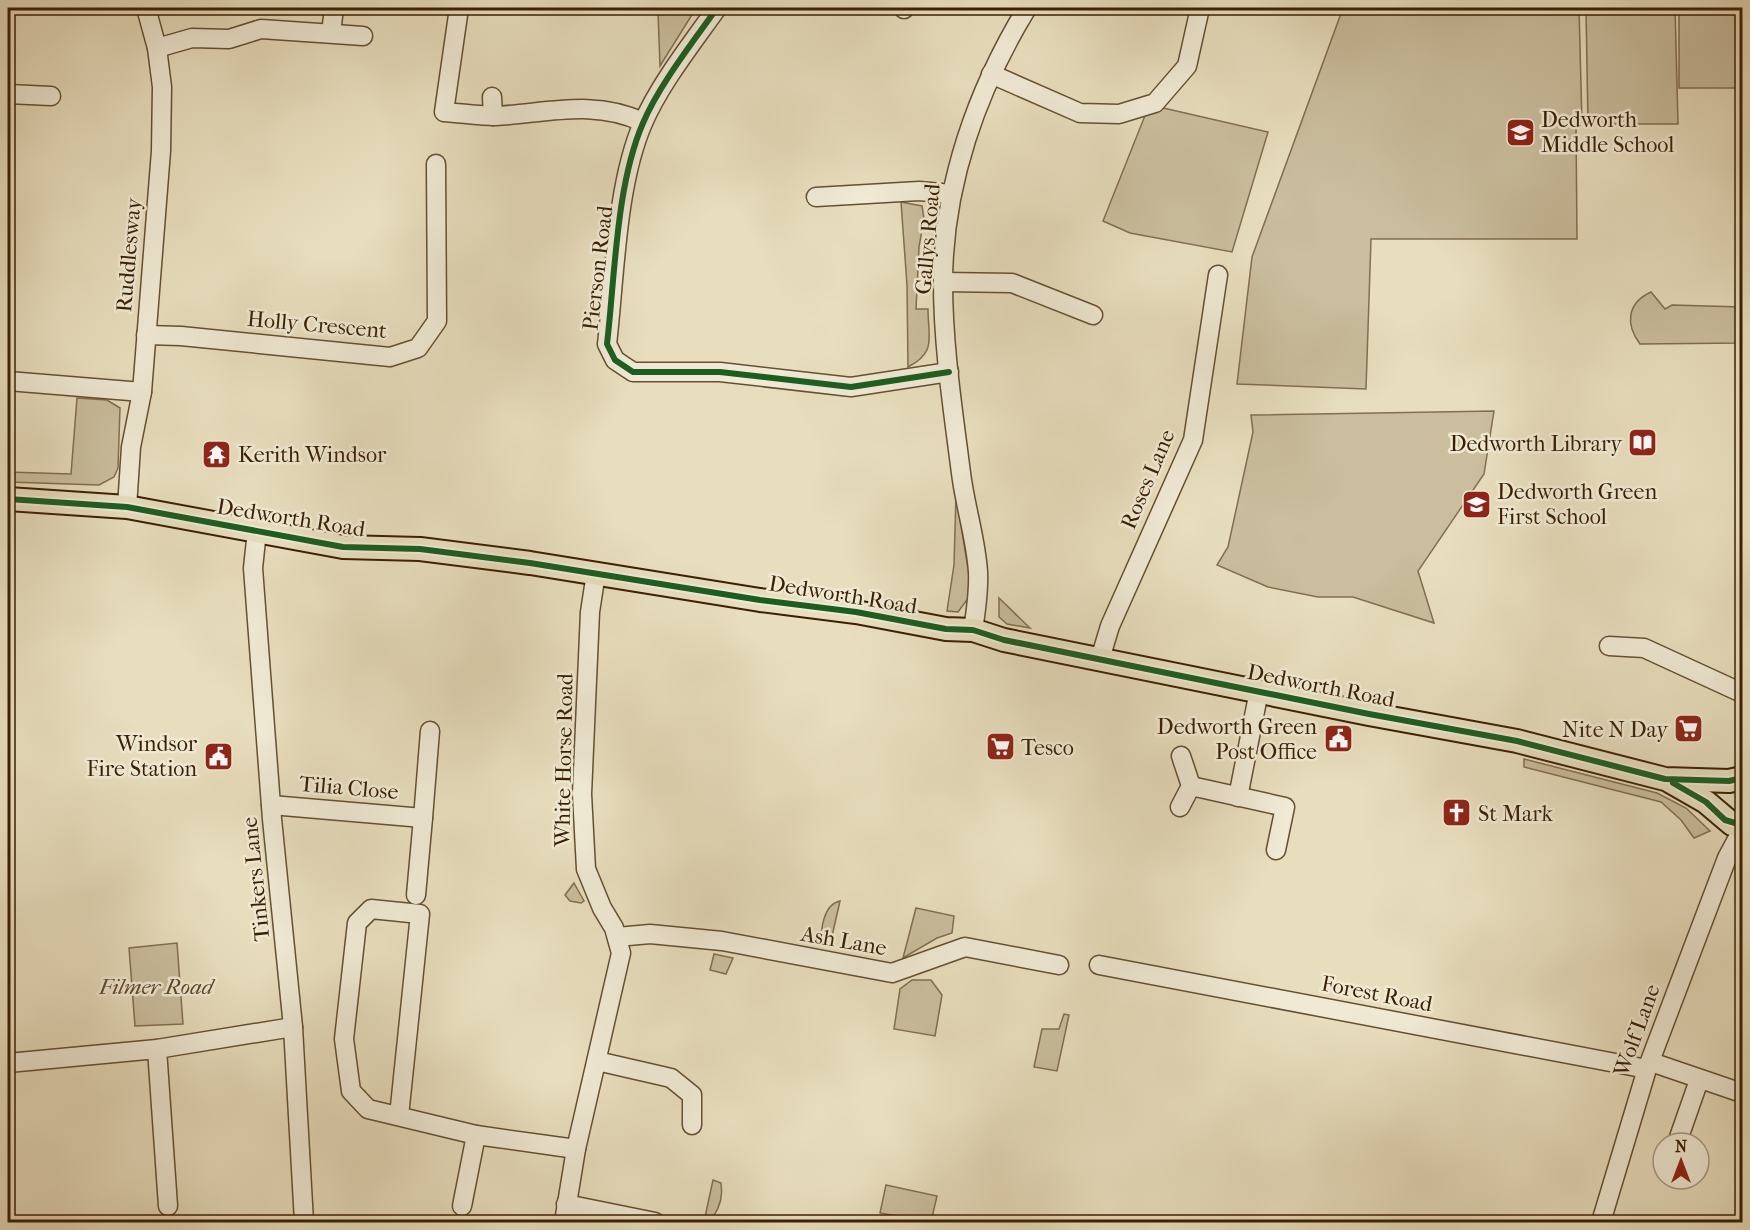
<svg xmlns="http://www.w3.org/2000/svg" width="1750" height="1230" font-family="'IM FELL French Canon',serif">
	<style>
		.green { fill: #cabe9e; stroke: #826e50; stroke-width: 1.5 }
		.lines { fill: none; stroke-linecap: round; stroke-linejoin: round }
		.minor-casing { stroke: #664f31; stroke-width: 21 }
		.major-casing { stroke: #3a1f02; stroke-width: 26 }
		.minor { stroke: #f0ead5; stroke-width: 18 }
		.major { stroke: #e8debe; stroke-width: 22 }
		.cycleway-casing { stroke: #f0ead5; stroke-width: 10 }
		.cycleway { stroke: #1b5e20; stroke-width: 6 }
		.labels { text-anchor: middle; stroke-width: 5; stroke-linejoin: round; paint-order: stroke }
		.poi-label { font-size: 22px; fill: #3a1f02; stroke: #f0ead5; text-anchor: start }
		.street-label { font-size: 22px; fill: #3a1f02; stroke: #f0ead5 }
		.park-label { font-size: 22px; font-style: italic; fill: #5e4729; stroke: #f0ead5 }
	</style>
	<rect width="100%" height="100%" fill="#e8debe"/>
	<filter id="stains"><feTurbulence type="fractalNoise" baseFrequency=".00333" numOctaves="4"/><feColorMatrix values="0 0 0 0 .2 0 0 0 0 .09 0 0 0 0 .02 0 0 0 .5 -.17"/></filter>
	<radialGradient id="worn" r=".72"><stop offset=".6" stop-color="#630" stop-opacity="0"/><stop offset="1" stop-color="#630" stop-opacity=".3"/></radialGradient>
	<g class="green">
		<path d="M 542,8 L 698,8 L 699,9 L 693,13 L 660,66 L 658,12 Z"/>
		<path d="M 1343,8 L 1579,8 L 1582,124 L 1576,125 L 1577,239 L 1371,239 L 1366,389 L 1237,384 L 1252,257 Z"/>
		<path d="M 1586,8 L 1675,8 L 1678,124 L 1588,124 Z"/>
		<rect x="1679" y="8" width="63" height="80"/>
		<path d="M 1159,107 L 1268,132 L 1232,252 L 1130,233 L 1103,221 L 1146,113 Z"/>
		<path d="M 901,202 L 922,206 L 924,219 L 919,247 L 916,309 L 928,309 C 928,338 937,352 908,367 L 907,285 Z"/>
		<path d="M 1651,292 L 1665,309 L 1672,305 L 1742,307 L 1742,343 L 1640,344 C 1625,324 1627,303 1651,292 Z"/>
		<path d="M 77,398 L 107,400 L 120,408 L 118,468 L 114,477 L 99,485 L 8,482 L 8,472 L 71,474 Z"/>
		<path d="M 1494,411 L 1484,474 L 1418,571 L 1434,623 L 1353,597 L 1318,597 L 1268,587 L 1217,565 L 1228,547 L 1253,432 L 1251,415 Z"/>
		<path d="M 956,495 L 972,593 L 958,612 L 947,611 L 954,565 Z"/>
		<path d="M 999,598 L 1030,628 L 1007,624 L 999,617 Z"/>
		<path d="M 1524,759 L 1657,793 L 1686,808 L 1710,831 L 1694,838 L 1681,820 L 1661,802 L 1524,767 Z"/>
		<path d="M 574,883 L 584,901 L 581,903 L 570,901 L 565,895 Z"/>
		<path d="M 840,901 L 830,945 L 822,944 C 820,929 824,904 840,901 Z"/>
		<path d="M 916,908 L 954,916 L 952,933 L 937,938 L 903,958 Z"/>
		<path d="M 177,943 L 183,1024 L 135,1026 L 129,948 Z"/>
		<path d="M 714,954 L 733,958 L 726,974 L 710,970 Z"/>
		<path d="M 912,980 L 931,980 L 942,995 L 935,1036 L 894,1029 L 900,989 Z"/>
		<path d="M 1064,1014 L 1069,1015 L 1057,1071 L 1034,1067 L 1042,1029 L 1059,1029 Z"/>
		<path d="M 713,1180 L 721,1183 C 723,1195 720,1207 713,1217 L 705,1217 Z"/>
		<path d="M 886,1185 L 937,1196 L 931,1222 L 880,1213 Z"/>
	</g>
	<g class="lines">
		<defs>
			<g id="minor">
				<path d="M 459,8 L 444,112 C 461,113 479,116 496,116 C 548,113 594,99 643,122"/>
				<path d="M 717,8 C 693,42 659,85 643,123 C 616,185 615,276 607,344 L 615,360 L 633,372 L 720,372 L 851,387 L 949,372"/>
				<path d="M 904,8 L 904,9"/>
				<path d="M 331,33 L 334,8"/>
				<path d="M 157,48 L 192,38 L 229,39 L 261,29 L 363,36"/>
				<path d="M 991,74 L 1080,113 L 1119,114 L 1155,103 L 1187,66 L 1200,8"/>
				<path d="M 8,94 L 51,96"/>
				<path d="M 492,97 L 493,116"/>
				<path d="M 816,197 L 919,191 L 952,194"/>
				<path d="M 943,282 L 1012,283 L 1093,315"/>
				<path d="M 146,335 L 181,336 L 390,357 L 418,348 L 437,321 L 436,164"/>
				<path d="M 8,381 L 142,392"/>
				<path d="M 127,507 L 131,447 L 142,392 L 161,151 L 162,87 L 157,48 L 146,8"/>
				<path d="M 257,531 L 253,568 L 272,819 L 293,1027 L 304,1222"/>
				<path d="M 973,630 C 976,611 979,591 978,572 C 976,539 965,506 961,473 C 953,410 943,346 943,283 C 943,185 977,90 1027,8"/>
				<path d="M 1609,646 L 1644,648 L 1742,693"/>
				<path d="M 1100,659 L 1110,626 L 1193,440 L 1218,275"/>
				<path d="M 1191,786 L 1285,807 L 1276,850"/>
				<path d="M 1238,797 L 1259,691"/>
				<path d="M 271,805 L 423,818 L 416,895"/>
				<path d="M 1180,807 L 1191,786 L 1181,756"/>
				<path d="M 423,818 L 430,731"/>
				<path d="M 617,937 L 650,934 L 722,941 L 892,973 L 965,947 L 1059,965"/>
				<path d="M 1099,965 L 1647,1069"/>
				<path d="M 157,1049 L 168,1206"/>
				<path d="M 597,1061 L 671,1078 L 692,1095 L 692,1125"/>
				<path d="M 1651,1062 L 1742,1093"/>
				<path d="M 8,1063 L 157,1049 L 293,1027"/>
				<path d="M 399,1116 L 420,914 L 371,909 L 357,923 L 344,1039 L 351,1091 L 368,1109 L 476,1135 L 576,1149"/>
				<path d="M 1677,1143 L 1699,1080"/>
				<path d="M 566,1204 L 655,1222"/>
				<path d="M 462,1206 L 476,1135"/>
				<path d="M 564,1222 L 576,1149 L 621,953 L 614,928 L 602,908 L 586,869 L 582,794 L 590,612 L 596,573"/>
				<path d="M 1601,1222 L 1647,1069 L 1727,858 L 1742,830"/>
			</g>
			<g id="major">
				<path d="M 8,499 L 127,507 L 343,547 L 420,549 L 530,563 L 760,600 L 856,612 L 946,629 L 973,630 L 1004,640 L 1369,714 L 1517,741 L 1665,779 L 1729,781 L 1742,778"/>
				<path d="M 1671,782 L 1706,802 L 1732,824 L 1742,825"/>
			</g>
		</defs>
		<use href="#minor" class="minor-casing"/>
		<use href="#major" class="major-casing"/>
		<use href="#minor" class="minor"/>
		<use href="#major" class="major"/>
		<defs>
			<g id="cycleway">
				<path d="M 717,8 C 693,42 659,85 643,123 C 616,185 615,276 607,344 L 615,360 L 633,372 L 720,372 L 851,387 L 949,372"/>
				<path d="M 8,499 L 127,507 L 343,547 L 420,549 L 530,563 L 760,600 L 856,612 L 946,629 L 973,630 L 1004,640 L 1369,714 L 1517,741 L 1665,779 L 1729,781 L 1742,778"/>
				<path d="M 1673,783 L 1706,802 L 1725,820 L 1742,825"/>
			</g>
		</defs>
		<use href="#cycleway" class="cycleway-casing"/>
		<use href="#cycleway" class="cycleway"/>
	</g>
	<defs>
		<symbol id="school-square" viewBox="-11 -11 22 22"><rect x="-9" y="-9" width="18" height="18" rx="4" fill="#8f2418" stroke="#f0ead5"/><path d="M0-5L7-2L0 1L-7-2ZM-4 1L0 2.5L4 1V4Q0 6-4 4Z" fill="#fff"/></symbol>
		<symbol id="library-square" viewBox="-11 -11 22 22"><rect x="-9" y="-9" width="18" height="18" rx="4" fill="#8f2418" stroke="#f0ead5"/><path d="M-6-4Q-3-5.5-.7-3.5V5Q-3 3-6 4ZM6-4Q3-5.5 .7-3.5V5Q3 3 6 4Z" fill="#fff"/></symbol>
		<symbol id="temple-square" viewBox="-11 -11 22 22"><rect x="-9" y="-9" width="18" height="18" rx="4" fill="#8f2418" stroke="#f0ead5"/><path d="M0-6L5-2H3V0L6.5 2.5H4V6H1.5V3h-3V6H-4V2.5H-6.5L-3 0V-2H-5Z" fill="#fff"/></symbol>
		<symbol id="supermarket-square" viewBox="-11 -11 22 22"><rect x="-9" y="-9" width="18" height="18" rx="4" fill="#8f2418" stroke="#f0ead5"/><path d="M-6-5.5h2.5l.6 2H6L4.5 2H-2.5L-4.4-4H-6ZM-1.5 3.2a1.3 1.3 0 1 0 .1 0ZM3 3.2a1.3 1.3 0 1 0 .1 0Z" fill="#fff"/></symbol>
		<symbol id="civic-square" viewBox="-11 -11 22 22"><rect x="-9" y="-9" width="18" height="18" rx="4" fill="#8f2418" stroke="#f0ead5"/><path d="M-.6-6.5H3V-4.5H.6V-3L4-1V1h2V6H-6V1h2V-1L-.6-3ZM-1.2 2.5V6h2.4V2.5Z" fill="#fff"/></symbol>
		<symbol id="church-square" viewBox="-11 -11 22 22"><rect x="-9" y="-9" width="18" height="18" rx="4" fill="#8f2418" stroke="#f0ead5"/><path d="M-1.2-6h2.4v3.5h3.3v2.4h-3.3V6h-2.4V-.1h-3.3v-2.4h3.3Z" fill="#fff"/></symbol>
	</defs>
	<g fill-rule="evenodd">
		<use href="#school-square" x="1504" y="116" width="33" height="33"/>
		<use href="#library-square" x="1626" y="426" width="33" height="33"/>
		<use href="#temple-square" x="200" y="438" width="33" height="33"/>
		<use href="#school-square" x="1460" y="488" width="33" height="33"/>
		<use href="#supermarket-square" x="1672" y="712" width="33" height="33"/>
		<use href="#civic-square" x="1322" y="722" width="33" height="33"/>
		<use href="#supermarket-square" x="984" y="730" width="33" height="33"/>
		<use href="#civic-square" x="202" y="740" width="33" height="33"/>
		<use href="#church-square" x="1440" y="796" width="33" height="33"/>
	</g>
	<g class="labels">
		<g class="poi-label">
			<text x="1541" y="127">Dedworth<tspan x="1541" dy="25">Middle School</tspan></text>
			<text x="1622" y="451" text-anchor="end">Dedworth Library</text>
			<text x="238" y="462">Kerith Windsor</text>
			<text x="1497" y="499">Dedworth Green<tspan x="1497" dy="25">First School</tspan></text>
			<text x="1317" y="734" text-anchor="end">Dedworth Green<tspan x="1317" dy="25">Post Office</tspan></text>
			<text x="1668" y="737" text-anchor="end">Nite N Day</text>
			<text x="197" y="751" text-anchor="end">Windsor<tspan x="197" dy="25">Fire Station</tspan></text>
			<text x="1021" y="755">Tesco</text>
			<text x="1478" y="821">St Mark</text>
		</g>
		<g class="street-label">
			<text transform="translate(927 239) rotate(-85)" y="8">Gallys Road</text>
			<text transform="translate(128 255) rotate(-85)" y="8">Ruddlesway</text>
			<text transform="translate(597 268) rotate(-83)" y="8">Pierson Road</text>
			<text transform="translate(317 324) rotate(5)" y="8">Holly Crescent</text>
			<text transform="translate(1147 479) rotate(-67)" y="8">Roses Lane</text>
			<text transform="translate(291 517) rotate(9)" y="8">Dedworth Road</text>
			<text transform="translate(843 594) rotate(9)" y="8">Dedworth Road</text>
			<text transform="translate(1321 685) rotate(11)" y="8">Dedworth Road</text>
			<text transform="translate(563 760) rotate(-89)" y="8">White Horse Road</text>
			<text transform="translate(349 787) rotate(5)" y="8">Tilia Close</text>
			<text transform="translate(255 879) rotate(-96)" y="8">Tinkers Lane</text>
			<text transform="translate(844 940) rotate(10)" y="8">Ash Lane</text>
			<text transform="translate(1377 993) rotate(11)" y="8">Forest Road</text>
			<text transform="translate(1636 1030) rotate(-70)" y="8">Wolf Lane</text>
		</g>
		<g class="park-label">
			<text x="156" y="994">Filmer Road</text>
		</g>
	</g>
	<rect width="1750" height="1230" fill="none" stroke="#e8debe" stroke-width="30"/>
	<rect x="9" y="9" width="1732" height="1212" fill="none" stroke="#3a1f02" stroke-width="3"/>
	<rect x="15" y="15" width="1720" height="1200" fill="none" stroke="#3a1f02" stroke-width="1.5"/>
	<g transform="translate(1681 1161)"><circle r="28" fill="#f0ead5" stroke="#a79981" stroke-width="1.5"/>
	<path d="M0-4.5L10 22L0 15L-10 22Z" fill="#8f2418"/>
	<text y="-9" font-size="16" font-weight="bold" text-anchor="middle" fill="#3a1f02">N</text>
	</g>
	<rect width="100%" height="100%" filter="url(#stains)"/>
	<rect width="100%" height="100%" fill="url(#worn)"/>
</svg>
